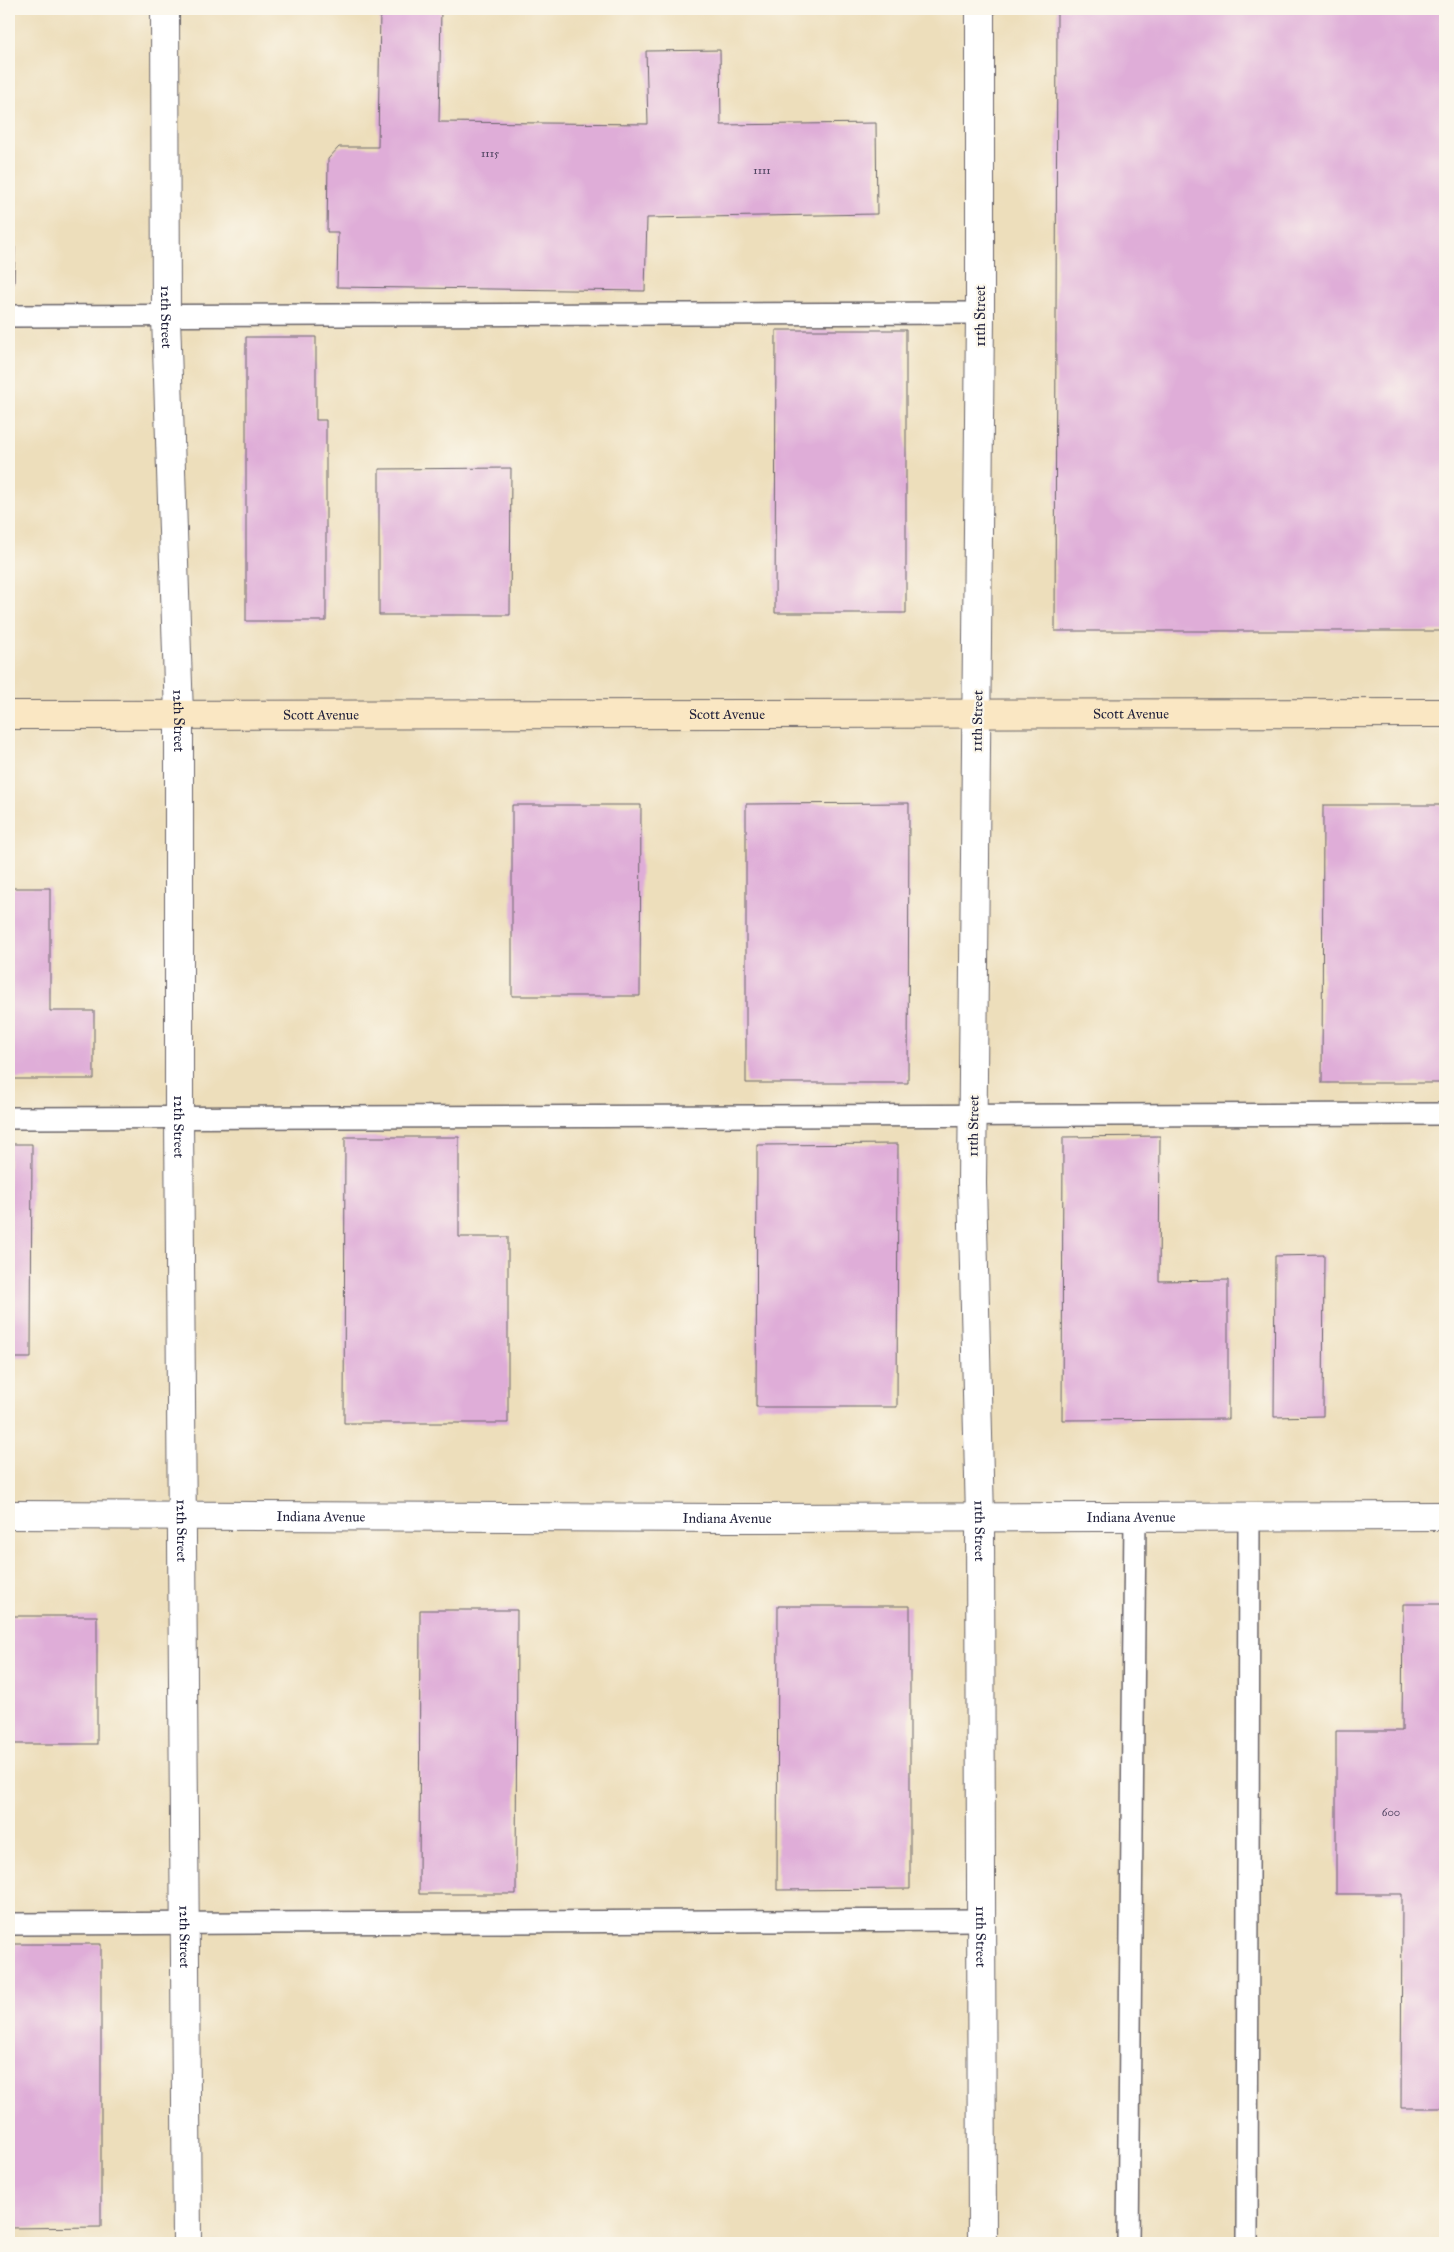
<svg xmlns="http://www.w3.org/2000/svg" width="1454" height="2252" font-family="'IM FELL Great Primer',serif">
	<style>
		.building { fill: #dfadd8 }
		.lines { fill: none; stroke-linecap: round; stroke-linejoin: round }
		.service-casing { stroke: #696468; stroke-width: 24 }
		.minor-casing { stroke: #696468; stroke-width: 30 }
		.secondary-casing { stroke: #696468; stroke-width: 30 }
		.service { stroke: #fff; stroke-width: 21 }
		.minor { stroke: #fff; stroke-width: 28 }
		.secondary { stroke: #fae7c3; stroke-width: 28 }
		.labels { text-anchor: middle; stroke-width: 4.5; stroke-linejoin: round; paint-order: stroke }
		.number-label { font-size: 11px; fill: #514562 }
		.street-label { font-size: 14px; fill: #22223b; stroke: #fbf7ec }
	</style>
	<rect width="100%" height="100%" fill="#fbf7ec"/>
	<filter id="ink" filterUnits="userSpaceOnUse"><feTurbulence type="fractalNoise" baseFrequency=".02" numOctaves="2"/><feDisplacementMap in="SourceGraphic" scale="10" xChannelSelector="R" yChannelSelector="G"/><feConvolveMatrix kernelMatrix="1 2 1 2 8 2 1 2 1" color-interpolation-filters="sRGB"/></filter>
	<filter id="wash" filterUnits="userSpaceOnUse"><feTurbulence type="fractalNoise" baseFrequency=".0096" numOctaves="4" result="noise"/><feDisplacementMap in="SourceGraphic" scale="20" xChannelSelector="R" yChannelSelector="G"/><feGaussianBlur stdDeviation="1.12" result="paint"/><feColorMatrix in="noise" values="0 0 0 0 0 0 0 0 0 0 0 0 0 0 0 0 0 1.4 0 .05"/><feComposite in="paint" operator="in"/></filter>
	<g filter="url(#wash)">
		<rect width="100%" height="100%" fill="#eddebb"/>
		<g id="blocks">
			<g class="building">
				<path d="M 380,9 L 441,9 L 439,122 L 648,124 L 646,51 L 720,50 L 721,125 L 876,123 L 877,214 L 647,218 L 645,291 L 337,287 L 338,232 L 327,232 L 328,159 L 339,147 L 378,147 Z"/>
				<path d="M 1057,9 L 1445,9 L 1445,631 L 1055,631 Z"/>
				<path d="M 9,247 L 15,247 L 14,284 L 9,284 Z"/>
				<path d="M 776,330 L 906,330 L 906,613 L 775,613 Z"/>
				<path d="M 246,337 L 316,337 L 316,420 L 326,420 L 326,621 L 246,621 Z"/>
				<path d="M 511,468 L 510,615 L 379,615 L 379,469 Z"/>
				<path d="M 909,803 L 908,1083 L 746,1083 L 746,804 Z"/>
				<path d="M 512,805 L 641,805 L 640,996 L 512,996 Z"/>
				<path d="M 1323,805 L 1445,805 L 1445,1083 L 1322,1083 Z"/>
				<path d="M 9,888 L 50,888 L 50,1011 L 94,1011 L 94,1079 L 9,1079 Z"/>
				<path d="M 1160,1136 L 1159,1281 L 1228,1280 L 1228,1419 L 1062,1420 L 1063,1137 Z"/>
				<path d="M 345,1137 L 459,1137 L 459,1237 L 508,1237 L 508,1423 L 344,1423 Z"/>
				<path d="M 9,1144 L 32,1144 L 31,1358 L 9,1358 Z"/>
				<path d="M 898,1144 L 897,1407 L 756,1407 L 757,1145 Z"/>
				<path d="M 1324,1255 L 1323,1416 L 1274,1417 L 1275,1256 Z"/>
				<path d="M 1403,1604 L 1445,1604 L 1445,2108 L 1401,2108 L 1402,1894 L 1336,1894 L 1336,1731 L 1402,1731 Z"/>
				<path d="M 778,1606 L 910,1606 L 910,1889 L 777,1890 Z"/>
				<path d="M 420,1610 L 517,1610 L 516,1894 L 419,1894 Z"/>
				<rect x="9" y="1616" width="88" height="128"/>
				<path d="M 9,1944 L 101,1944 L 101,2227 L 9,2228 Z"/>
			</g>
		</g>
	</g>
	<g filter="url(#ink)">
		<use href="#blocks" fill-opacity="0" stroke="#696468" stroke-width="1"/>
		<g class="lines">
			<defs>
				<g id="service">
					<path d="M 9,316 L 980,313"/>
					<path d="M 9,1118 L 1445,1114"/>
					<path d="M 9,1924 L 982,1920"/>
					<path d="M 1128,2243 L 1135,1517"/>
					<path d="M 1247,2243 L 1249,1517"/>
				</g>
				<g id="minor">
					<path id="s1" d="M 165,9 L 166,317 L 179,715 L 179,1117 L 187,2243"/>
					<path id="s2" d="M 980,9 L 980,313 L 972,1183 L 980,1518 L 982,2243"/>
					<path id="s3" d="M 9,1515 L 730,1518 L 1445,1516"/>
				</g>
				<g id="secondary">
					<path id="s4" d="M 9,715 L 1445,713"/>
				</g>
			</defs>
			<use href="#service" class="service-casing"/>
			<use href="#minor" class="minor-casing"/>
			<use href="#secondary" class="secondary-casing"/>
			<use href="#service" class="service"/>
			<use href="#minor" class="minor"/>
			<use href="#secondary" class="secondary"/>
		</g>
	</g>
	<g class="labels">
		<g class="number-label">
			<text x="490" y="157">1115</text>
			<text x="762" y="174">1111</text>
			<text x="1391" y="1816">600</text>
		</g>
		<g class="street-label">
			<text dy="5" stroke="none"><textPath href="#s1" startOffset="308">12th Street</textPath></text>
			<text transform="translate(980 316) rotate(-90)" y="5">11th Street</text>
			<text dy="5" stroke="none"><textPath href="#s4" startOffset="1122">Scott Avenue</textPath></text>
			<text dy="5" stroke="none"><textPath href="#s4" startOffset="718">Scott Avenue</textPath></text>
			<text dy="5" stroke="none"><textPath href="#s4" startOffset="312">Scott Avenue</textPath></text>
			<text dy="5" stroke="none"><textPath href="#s1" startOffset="712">12th Street</textPath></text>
			<text transform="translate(977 721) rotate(-89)" y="5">11th Street</text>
			<text dy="5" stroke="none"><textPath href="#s1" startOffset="1118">12th Street</textPath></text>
			<text transform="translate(973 1126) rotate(-89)" y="5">11th Street</text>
			<text dy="5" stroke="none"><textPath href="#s3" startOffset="312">Indiana Avenue</textPath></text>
			<text dy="5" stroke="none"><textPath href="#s3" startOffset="1122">Indiana Avenue</textPath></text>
			<text dy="5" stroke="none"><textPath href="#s3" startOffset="718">Indiana Avenue</textPath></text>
			<text dy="5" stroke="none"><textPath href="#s1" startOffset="1522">12th Street</textPath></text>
			<text dy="5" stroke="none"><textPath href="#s2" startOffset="1522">11th Street</textPath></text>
			<text dy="5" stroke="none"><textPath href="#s1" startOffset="1928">12th Street</textPath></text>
			<text dy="5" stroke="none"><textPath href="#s2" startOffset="1928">11th Street</textPath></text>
		</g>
	</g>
	<rect width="1454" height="2252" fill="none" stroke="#fbf7ec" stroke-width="30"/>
</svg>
